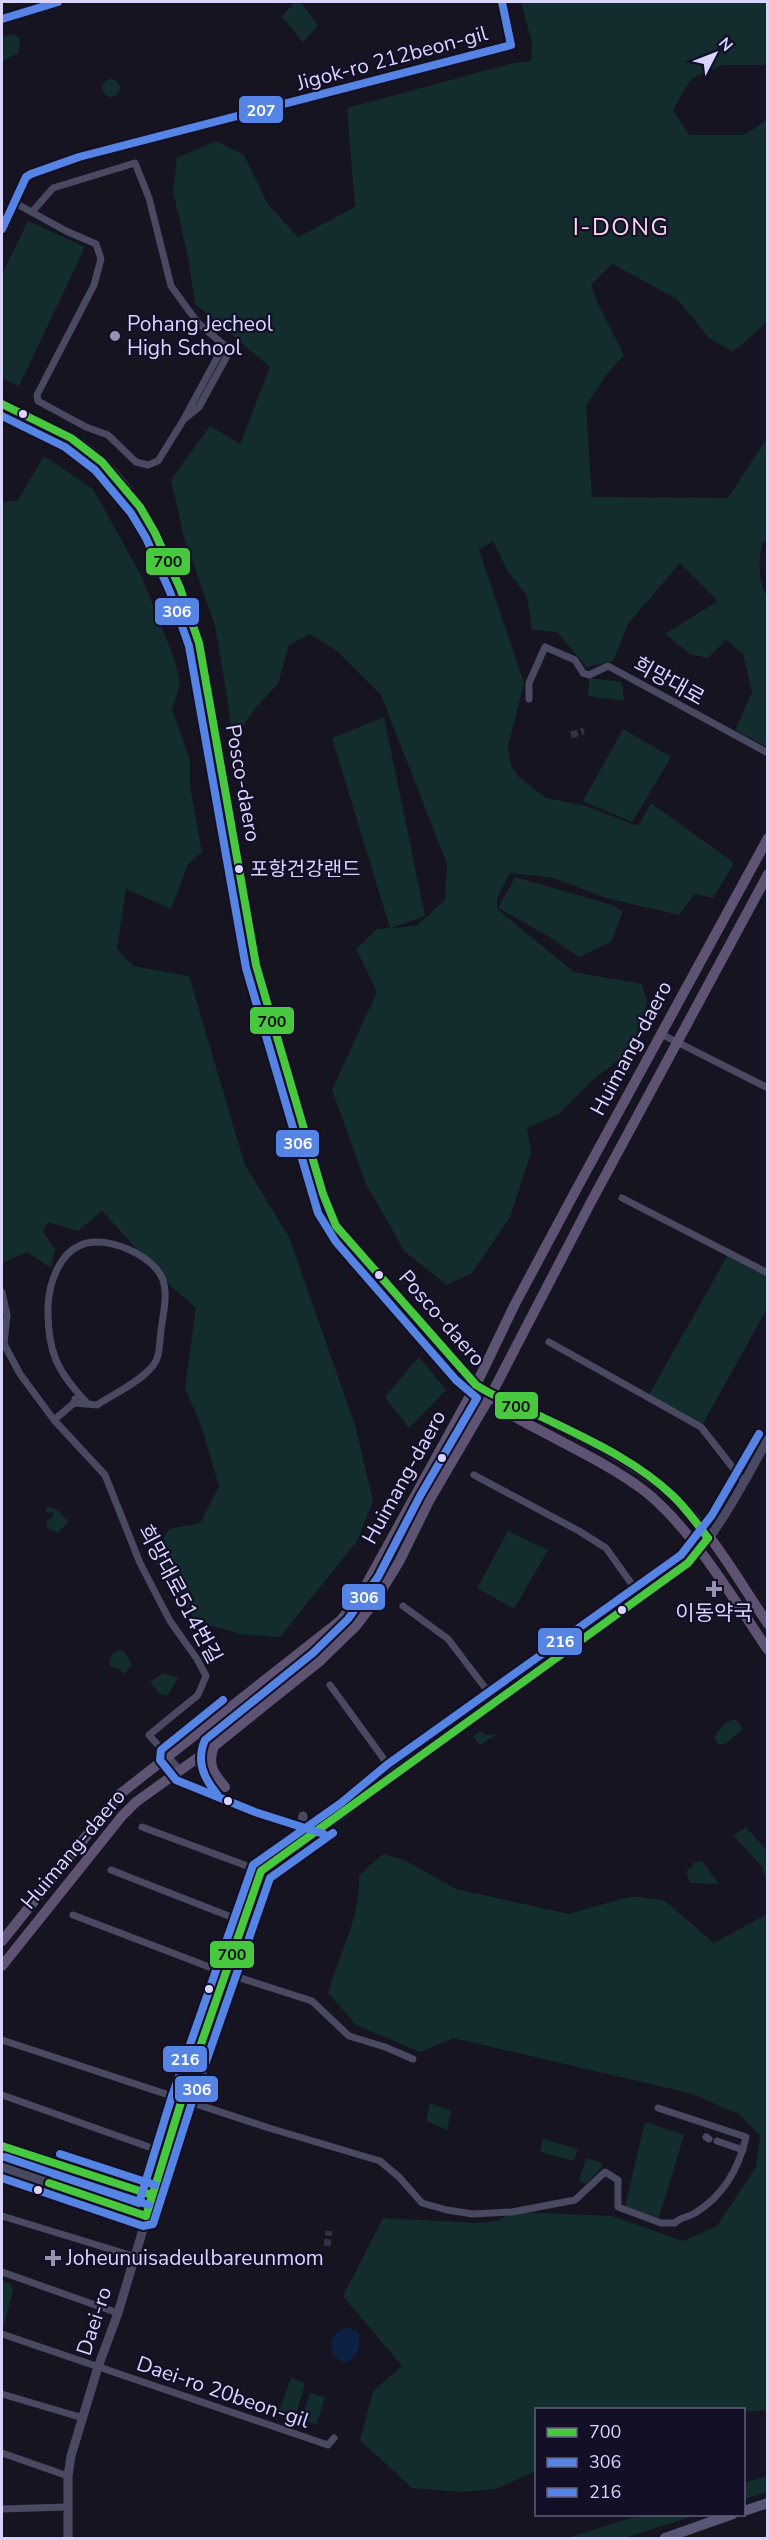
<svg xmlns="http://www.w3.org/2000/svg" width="769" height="2540" font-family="'Nunito Sans','Noto Sans KR',sans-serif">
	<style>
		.green { fill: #132c2d }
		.water { fill: #0d2144 }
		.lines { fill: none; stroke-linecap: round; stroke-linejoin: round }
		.minor-tunnel { stroke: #333142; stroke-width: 7; stroke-dasharray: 7 3.5; stroke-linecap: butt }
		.minor { stroke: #4a4962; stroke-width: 7 }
		.tertiary { stroke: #4a4962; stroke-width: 9 }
		.secondary { stroke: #575674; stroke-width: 10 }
		.primary { stroke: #5e5373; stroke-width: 10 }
		.bus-1-casing { stroke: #130f26; stroke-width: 12 }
		.bus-2-casing { stroke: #130f26; stroke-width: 12 }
		.bus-3-casing { stroke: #130f26; stroke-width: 12 }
		.bus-4-casing { stroke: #130f26; stroke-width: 12 }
		.bus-1 { stroke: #47c83e; stroke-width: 8 }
		.bus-2 { stroke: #5584e4; stroke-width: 8 }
		.bus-3 { stroke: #5584e4; stroke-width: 8 }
		.bus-4 { stroke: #5584e4; stroke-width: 8 }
		.poi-dot { fill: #9591b1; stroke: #130f26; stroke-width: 2 }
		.bus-dot { fill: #d9d4ff; stroke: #130f26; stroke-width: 2 }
		.labels { text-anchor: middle; stroke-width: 4.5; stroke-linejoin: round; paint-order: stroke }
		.bus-label { font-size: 20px; fill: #d9d4ff; stroke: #130f26; text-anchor: start }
		.street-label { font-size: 21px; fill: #d9d4ff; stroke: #130f26 }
		.poi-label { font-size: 21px; fill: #d9d4ff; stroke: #130f26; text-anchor: start }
		.quarter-label { font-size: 24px; letter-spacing: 1.5px; fill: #ffd6f0; stroke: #130f26 }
		.line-badge { stroke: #130f26; stroke-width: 2 }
		.badge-label { font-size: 16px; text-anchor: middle; font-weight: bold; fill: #fff }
		.pale-badge-label { font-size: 16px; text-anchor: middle; font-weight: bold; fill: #111 }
	</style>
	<rect width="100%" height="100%" fill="#161421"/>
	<g class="green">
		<path d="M 295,2 L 300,2 L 318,25 L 303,43 L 282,16 Z"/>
		<path d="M 521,2 L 767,2 L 767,65 L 722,65 L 691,79 L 673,110 L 689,135 L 744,135 L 767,120 L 767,322 L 733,352 L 709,338 L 677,299 L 612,264 L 591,285 L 599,306 L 624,355 L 606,375 L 586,406 L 592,497 L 728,498 L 767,438 L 767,540 L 762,543 C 759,563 757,579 767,596 L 767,747 L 735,730 L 752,692 L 743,654 L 726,640 L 708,658 L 690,654 L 665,634 L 718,601 L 680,563 L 628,624 L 613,661 L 587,667 L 557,632 L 532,630 L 527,596 L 507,570 L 493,541 L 479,550 L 524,683 L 508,747 L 511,766 L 519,777 L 546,798 L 586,806 L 638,826 L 651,803 L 734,863 L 713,898 L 695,894 L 679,915 L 606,898 L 554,878 L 510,873 L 497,898 L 497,909 L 574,972 L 642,984 L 647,1001 L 644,1018 L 640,1028 L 621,1058 L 594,1079 L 559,1114 L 527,1128 L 531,1153 L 510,1217 L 472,1273 L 447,1285 L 405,1252 L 366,1184 L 332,1090 L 377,992 L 356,949 L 377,929 L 390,928 L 332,738 L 384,717 L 425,916 L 391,928 L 416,926 L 445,900 L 447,864 L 381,695 L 337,651 L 310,634 L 289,645 L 278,684 L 256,707 L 232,742 L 228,703 L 215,626 L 183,534 L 171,479 L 210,426 L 240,444 L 270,367 L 195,304 L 189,262 L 173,191 L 177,158 L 216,141 L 244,155 L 267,203 L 298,237 L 355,207 L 347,108 L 514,63 L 531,61 L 532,43 Z"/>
		<path d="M 12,34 L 20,38 L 19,53 L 2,61 L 2,37 Z"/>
		<circle cx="111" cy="88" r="9"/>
		<path d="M 28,221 L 85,247 L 19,386 L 2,378 L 2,274 Z"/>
		<path d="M 44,456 L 93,489 L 141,575 L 175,661 L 180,684 L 172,710 L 190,760 L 190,786 L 202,852 L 188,864 L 171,909 L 126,889 L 117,949 L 133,966 L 189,976 L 245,1165 L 289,1237 L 355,1425 L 373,1501 L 357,1541 L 280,1637 L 241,1634 L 197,1622 L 152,1558 L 169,1529 L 200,1523 L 219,1487 L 202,1428 L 185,1388 L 196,1308 L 173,1288 L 102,1211 L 78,1231 L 48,1222 L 43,1232 L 55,1249 L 51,1268 L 27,1252 L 2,1263 L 2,503 L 18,500 Z"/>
		<path d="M 589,678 L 622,682 L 624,701 L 588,696 Z"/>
		<path d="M 623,729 L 671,757 L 632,822 L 583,801 Z"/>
		<path d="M 515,877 L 612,905 L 623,911 L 611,942 L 579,957 L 548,936 L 498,908 Z"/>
		<path d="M 729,1253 L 767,1273 L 767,1309 L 701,1427 L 647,1398 Z"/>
		<path d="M 419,1357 L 446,1390 L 409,1428 L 385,1397 Z"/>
		<path d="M 48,1507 L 56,1509 L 69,1522 L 57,1533 L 46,1527 L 47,1521 L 53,1517 L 53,1512 L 47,1513 L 45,1509 Z"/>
		<path d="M 508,1531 L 548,1550 L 514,1609 L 477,1588 Z"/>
		<path d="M 119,1650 L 125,1652 L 132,1665 L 124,1674 L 118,1668 L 110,1667 C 109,1659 110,1653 119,1650 Z"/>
		<path d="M 163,1673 L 178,1678 L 167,1696 L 159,1693 L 150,1682 Z"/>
		<path d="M 736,1719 L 743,1729 L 725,1744 L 718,1744 L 714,1737 C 719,1729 727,1720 736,1719 Z"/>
		<path d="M 480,1731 L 485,1735 L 496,1735 L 480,1745 L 473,1736 Z"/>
		<path d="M 746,1827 L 767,1851 L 767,1877 L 761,1870 L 763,1868 L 733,1835 Z"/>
		<path d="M 383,1854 L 404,1860 L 456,1889 L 569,1914 L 628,1897 L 641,1897 L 665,1901 L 714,1943 L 767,1914 L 767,2410 L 744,2412 L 744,2410 L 536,2410 L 536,2471 L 496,2489 L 461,2492 L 412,2488 L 360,2440 L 373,2391 L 402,2366 L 343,2296 L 383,2218 L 478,2223 L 497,2221 L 512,2212 L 612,2216 L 683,2241 L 717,2226 L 756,2167 L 760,2135 L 739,2114 L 689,2093 L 453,2038 L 420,2052 L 356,2025 L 328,1993 C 339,1955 361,1916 359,1875 Z"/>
		<path d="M 702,1861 L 719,1884 L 691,1883 L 687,1876 L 687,1871 L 695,1862 Z"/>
		<path d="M 430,2103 L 451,2111 L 447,2130 L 426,2121 Z"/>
		<path d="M 645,2122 L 684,2135 L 659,2218 L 625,2206 Z"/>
		<path d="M 543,2139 L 578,2149 L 574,2161 L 540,2152 Z"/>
		<path d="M 586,2158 L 602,2163 L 602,2167 L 586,2184 L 579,2181 Z"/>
		<path d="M 2,2281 L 11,2284 L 13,2290 L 3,2329 Z"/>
		<path d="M 291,2378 L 305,2383 L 295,2419 L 278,2414 Z"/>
		<path d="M 310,2393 L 325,2397 L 317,2424 L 301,2421 Z"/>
		<path d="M 767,2476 L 767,2492 L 744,2499 L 744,2483 Z"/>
		<path d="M 644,2514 L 697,2515 L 624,2538 L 567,2538 Z"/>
	</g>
	<path class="water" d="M 349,2327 L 358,2332 C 361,2345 359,2354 348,2362 L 340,2361 L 333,2355 C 328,2339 334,2331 349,2327 Z"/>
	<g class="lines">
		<g class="minor-tunnel">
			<path d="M 571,735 L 584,731"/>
			<path d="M 327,2246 L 329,2231"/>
		</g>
		<g class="minor">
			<path d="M 15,203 L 66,231 L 96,244 L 101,259 L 94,285 L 37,395 L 38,401 L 86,427 L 108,435 L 136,462 L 148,465 L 158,461 L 184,419 L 224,345"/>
			<path d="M 32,212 L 53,188 L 135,163 L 149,198 L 171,286 L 198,323 L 224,345 L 227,356 L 199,407 L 187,417"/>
			<path d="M 529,699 L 529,683 L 545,647 L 575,660 L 583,673 L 589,675 L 608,666 L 768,753"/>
			<path d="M 661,1034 L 768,1088"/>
			<path d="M 622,1198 L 768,1273"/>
			<path d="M 2,1292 L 7,1315 L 4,1344 L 20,1374 L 54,1420 L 105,1475 L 140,1563 L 170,1621 L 197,1659 L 206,1676 L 198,1695 L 149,1735 L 181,1771"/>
			<path d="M 549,1342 L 701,1427 L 744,1482"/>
			<path d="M 74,1403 L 97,1405 C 114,1394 136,1384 150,1369 C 161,1359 159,1344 161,1330 C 163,1315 168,1295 163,1280 C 154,1255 105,1234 81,1245 C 59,1254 49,1283 48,1306 C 47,1351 57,1372 88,1404"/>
			<path d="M 54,1420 L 74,1403 L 75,1399"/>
			<path d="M 474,1475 L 579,1531 L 606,1548 L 641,1597"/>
			<path d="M 403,1606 L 448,1639 L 496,1702"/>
			<path d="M 330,1685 L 394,1773"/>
			<path d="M 142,1827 L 261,1871"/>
			<path d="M 111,1870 L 244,1922"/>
			<path d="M 73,1915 L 225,1973 L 312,2001 L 349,2036 L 385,2047 L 413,2059"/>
			<path d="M 2,2040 L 269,2128 L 380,2161 L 399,2177 L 422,2203 L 447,2210 L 473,2214 L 512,2212 L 575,2200 L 605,2172 L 618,2180 L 618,2207 L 661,2223 L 675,2223 C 681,2216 688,2218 695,2213 C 723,2196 739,2168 746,2137 L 658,2108"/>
			<path d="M 2,2095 L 166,2153"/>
			<path d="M 706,2137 L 709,2139"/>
			<path d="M 717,2141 L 743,2150"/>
			<path d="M 2,2216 L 133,2256"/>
			<path d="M 2,2272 L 118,2313"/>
			<path d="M 2,2334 L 328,2445 L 334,2438"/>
			<path d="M 2,2394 L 83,2418"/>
			<path d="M 2,2453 L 68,2476"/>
			<path d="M 2,2509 L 67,2507"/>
		</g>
		<g class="tertiary">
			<path d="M 2,19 L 58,2"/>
			<path d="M 2,229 L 26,177 L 31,174 L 79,157 L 511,45"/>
			<path d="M 300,1843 L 303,1816"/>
			<path d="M 2,2146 L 152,2195"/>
			<path d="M 2,2167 L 146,2216"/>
			<path d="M 68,2538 L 68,2476 L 71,2456 L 98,2367 L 118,2313 L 182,2099 L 261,1871 L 347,1811 L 394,1773 L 513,1690 L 688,1563 C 717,1535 748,1475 768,1439"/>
		</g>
		<g class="secondary">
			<path d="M 744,2511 L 768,2503"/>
			<path d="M 665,2538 L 733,2514"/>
		</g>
		<g class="primary">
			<path d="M 2,404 C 27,418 56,428 80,444 C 143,487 177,573 199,643 L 256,965 L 323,1194 L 336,1226 L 476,1385 L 491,1395 L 507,1400 C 562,1429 622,1452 669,1493 C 710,1528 738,1580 768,1624"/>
			<path d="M 492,1396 C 505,1415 527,1423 547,1434 C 579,1451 612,1467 642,1489 C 688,1523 735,1601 768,1650"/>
			<path d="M 214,1746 C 207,1764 213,1773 225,1787"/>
			<path d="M 2,1941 L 120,1794 L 340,1621 L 360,1596 L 476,1385 L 515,1304 L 576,1190 L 768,838"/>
			<path d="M 2,1966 L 122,1816 L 136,1802 L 214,1746 L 320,1661 L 356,1626 L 375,1601 L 399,1562 L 429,1501 L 491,1395 L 591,1202 L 768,874"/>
		</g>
		<defs>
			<g id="bus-1">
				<path d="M 2,404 L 71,438 L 102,462 L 140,507 L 155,533 L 180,588 L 199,643 L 256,965 L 323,1194 L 336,1226 L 476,1385 C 496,1398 520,1407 542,1417 C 587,1439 635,1460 672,1495 C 686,1508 697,1524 708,1538"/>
				<path d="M 2,2146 L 152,2195"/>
				<path d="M 49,2183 L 146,2216"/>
				<path d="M 146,2216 L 182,2099 L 261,1871 L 688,1563 L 708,1538"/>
			</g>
			<g id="bus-2">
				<path d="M 2,416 L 65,447 L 95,470 L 131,513 L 146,538 L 170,592 L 189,646 L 246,968 L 318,1213 L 336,1242 L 456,1380 L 477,1398 L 420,1496 L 378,1577 L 348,1619 L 313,1653 L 205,1740 C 196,1761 203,1777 217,1794"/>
				<path d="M 223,1700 L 161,1750 L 160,1760 L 176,1780 L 255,1812 L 324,1834"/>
				<path d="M 54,2174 L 149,2205"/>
				<path d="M 2,2178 L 143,2226 L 153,2224 L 192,2102 L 270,1878 L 333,1833"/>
			</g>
			<g id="bus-3">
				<path d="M 60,2154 L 155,2185"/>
				<path d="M 5,2157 L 139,2203 L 172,2096 L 253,1865 L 341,1803 L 388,1764 L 681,1555 L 712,1515 L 759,1434"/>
			</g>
			<g id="bus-4">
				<path d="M 2,19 L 58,2"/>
				<path d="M 2,229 L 26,177 L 31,174 L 79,157 L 511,45 L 502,2"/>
			</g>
		</defs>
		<use href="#bus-1" class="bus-1-casing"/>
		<use href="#bus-2" class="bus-2-casing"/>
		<use href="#bus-3" class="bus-3-casing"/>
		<use href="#bus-4" class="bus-4-casing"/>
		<use href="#bus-1" class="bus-1"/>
		<use href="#bus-2" class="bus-2"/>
		<use href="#bus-3" class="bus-3"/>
		<use href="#bus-4" class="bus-4"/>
	</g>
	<g class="poi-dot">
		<circle cx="115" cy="336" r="6"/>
		<path d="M711 1580h6v6h6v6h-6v6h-6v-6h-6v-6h6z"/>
		<path d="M50 2249h6v6h6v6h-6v6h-6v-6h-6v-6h6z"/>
	</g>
	<g class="bus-dot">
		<circle cx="23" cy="414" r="5"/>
		<circle cx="239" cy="869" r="5"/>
		<circle cx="379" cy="1275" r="5"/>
		<circle cx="442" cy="1458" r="5"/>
		<circle cx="622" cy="1610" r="5"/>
		<circle cx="228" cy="1801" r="5"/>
		<circle cx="209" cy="1989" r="5"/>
		<circle cx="38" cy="2190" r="5"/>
	</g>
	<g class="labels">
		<g class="bus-label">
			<text x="250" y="876">포항건강랜드</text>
		</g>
		<g class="street-label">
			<text transform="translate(392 58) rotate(-15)" y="7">Jigok-ro 212beon-gil</text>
			<text transform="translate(669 681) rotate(29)" y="7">희망대로</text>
			<text transform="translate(243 783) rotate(80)" y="7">Posco-daero</text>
			<text transform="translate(631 1048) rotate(-62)" y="7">Huimang-daero</text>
			<text transform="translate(442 1318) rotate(49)" y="7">Posco-daero</text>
			<text transform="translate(404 1477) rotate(-61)" y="7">Huimang-daero</text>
			<text transform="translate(180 1594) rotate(62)" y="7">희망대로514번길</text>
			<text transform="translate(73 1849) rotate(-50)" y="7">Huimang-daero</text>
			<text transform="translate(94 2321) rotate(-72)" y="7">Daei-ro</text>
			<text transform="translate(223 2392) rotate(19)" y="7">Daei-ro 20beon-gil</text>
		</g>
		<g class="poi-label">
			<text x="127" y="331">Pohang Jecheol<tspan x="127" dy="24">High School</tspan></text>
			<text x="714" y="1620" text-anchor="middle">이동약국</text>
			<text x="66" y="2265">Joheunuisadeulbareunmom</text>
		</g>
		<g class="quarter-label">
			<text x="621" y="235">I-DONG</text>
		</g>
	</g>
	<g class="line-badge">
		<rect x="238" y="95" width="46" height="29" rx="6" fill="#5584e4"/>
		<rect x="145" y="547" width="46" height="29" rx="6" fill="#47c83e"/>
		<rect x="154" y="597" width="46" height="29" rx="6" fill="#5584e4"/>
		<rect x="249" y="1006" width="46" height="29" rx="6" fill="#47c83e"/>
		<rect x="275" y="1129" width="45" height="29" rx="6" fill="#5584e4"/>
		<rect x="494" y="1391" width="45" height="29" rx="6" fill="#47c83e"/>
		<rect x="341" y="1583" width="45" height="28" rx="6" fill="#5584e4"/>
		<rect x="537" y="1627" width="46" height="29" rx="6" fill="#5584e4"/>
		<rect x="209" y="1940" width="46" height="29" rx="6" fill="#47c83e"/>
		<rect x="162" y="2045" width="46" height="28" rx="6" fill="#5584e4"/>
		<rect x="174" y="2075" width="45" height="28" rx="6" fill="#5584e4"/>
	</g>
	<g class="badge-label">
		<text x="261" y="116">207</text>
		<text x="177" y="617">306</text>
		<text x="298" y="1149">306</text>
		<text x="364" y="1603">306</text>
		<text x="560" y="1647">216</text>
		<text x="185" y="2065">216</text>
		<text x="197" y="2095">306</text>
	</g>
	<g class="pale-badge-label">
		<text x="168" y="567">700</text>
		<text x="272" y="1027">700</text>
		<text x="516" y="1412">700</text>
		<text x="232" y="1960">700</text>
	</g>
	<rect width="769" height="2540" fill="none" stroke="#d9d4ff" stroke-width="6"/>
	<rect x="535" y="2408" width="210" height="108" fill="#130f26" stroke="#625e7d" stroke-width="1.5"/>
	<rect x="547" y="2428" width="30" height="9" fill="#47c83e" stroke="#625e7d" stroke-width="1.5"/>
	<text x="589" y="2438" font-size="18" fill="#d9d4ff">700</text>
	<rect x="547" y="2458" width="30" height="9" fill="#5584e4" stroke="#625e7d" stroke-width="1.5"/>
	<text x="589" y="2468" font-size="18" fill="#d9d4ff">306</text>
	<rect x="547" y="2488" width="30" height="9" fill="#5584e4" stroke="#625e7d" stroke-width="1.5"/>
	<text x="589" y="2498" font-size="18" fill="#d9d4ff">216</text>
	<g transform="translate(715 54) rotate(48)" stroke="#130f26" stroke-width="4.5" paint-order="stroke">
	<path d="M0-4.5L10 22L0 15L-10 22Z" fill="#d9d4ff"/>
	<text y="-9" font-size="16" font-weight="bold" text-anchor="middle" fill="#d9d4ff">N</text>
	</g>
</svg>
